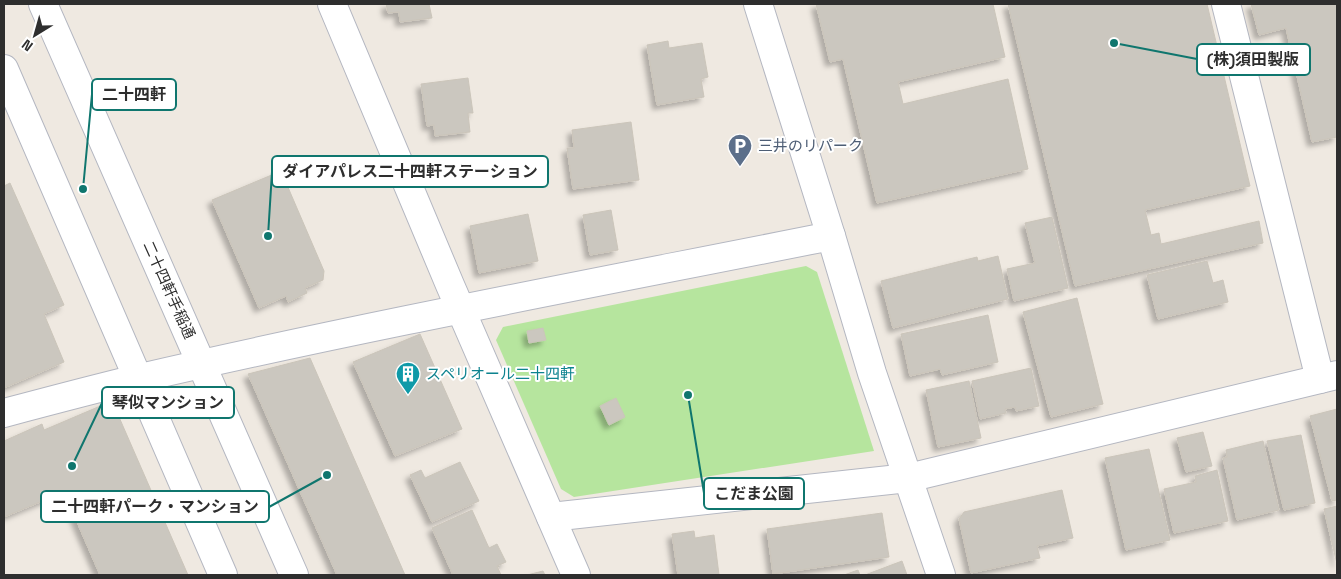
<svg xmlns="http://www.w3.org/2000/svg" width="1341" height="579" font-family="'Space Grotesk','Noto Sans JP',sans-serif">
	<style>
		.green { fill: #b6e59e }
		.building { fill: #cbc7bf; stroke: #cbc5ba; filter: url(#shadow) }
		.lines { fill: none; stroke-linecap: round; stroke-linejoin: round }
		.minor-casing { stroke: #b4b7c1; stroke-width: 30 }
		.minor { stroke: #fff; stroke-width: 28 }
		.labels { text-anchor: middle; stroke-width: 4; stroke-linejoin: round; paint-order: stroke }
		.service-label { font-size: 15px; fill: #4e5e75; stroke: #fff; text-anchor: start }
		.street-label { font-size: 15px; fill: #2e2e2e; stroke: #fff }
		.culture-label { font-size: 15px; fill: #0d838f; stroke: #fff; text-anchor: start }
		.leader { fill: none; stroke: #0f766e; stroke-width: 2 }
		.callout-dot { fill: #0f766e; stroke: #fff; stroke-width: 2 }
		.callout { fill: #fff; stroke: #0f766e; stroke-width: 2 }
		.callout-label { font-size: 16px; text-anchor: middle; font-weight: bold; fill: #2e2e2e }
	</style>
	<defs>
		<filter id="shadow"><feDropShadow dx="-4.5" dy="4.5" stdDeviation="2.5" flood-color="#0004"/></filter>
	</defs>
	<rect width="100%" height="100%" fill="#efe9e1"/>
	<path class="green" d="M 806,266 L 817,272 L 874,451 L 574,497 L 561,489 L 496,340 L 503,327 Z"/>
	<g class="building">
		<path d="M 386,4 L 429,4 L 432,18 L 400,22 L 399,12 L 388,13 Z"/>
		<path d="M 816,4 L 993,4 L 1005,57 L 898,82 L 903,104 L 1008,79 L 1028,169 L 877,203 L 843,59 L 830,62 Z"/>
		<path d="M 1008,4 L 1207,4 L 1250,186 L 1145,210 L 1151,235 L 1159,233 L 1161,244 L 1259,221 L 1263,243 L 1075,286 Z"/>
		<path d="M 1251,4 L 1337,4 L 1337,137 L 1312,142 L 1286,28 L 1259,35 Z"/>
		<path d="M 668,41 L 669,48 L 702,43 L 708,77 L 701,79 L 704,97 L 657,105 L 647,45 Z"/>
		<path d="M 468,78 L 473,113 L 468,113 L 470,132 L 435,136 L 434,125 L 427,126 L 421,84 Z"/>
		<path d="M 631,122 L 639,180 L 573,189 L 567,148 L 574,148 L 572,130 Z"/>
		<path d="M 274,174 L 284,178 L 324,271 L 323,280 L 305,288 L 307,293 L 288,302 L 286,296 L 259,308 L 212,200 Z"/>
		<path d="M 10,183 L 64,305 L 44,314 L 64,362 L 4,388 L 4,186 Z"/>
		<path d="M 611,210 L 618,250 L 590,255 L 583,215 Z"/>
		<path d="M 528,214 L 538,261 L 479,273 L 470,226 Z"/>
		<path d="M 1052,217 L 1068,288 L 1014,301 L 1007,269 L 1035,263 L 1025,223 Z"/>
		<path d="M 998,256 L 1008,299 L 893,328 L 881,281 L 977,257 L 978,261 Z"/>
		<path d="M 1207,261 L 1213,283 L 1223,280 L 1228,302 L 1158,319 L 1147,275 Z"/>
		<path d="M 1077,298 L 1103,404 L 1051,417 L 1023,312 Z"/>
		<path d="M 988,315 L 998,362 L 942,375 L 940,369 L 910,376 L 901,334 Z"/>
		<path d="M 543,328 L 546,340 L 529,343 L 527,331 Z"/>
		<path d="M 420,334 L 462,429 L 395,456 L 353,362 Z"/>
		<path d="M 310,358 L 405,575 L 337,575 L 248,374 Z"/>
		<path d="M 1031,368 L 1039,406 L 1016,411 L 1015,407 L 1005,409 L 1006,413 L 980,419 L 972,381 Z"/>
		<path d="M 969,381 L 981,438 L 938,447 L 926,390 Z"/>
		<path d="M 616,398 L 625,417 L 609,425 L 600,406 Z"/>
		<path d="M 112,401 L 188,575 L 100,575 L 64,492 L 4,517 L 4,441 L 42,424 L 44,430 Z"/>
		<path d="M 1337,409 L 1337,500 L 1332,501 L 1310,416 Z"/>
		<path d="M 1203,432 L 1212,466 L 1186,472 L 1177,438 Z"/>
		<path d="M 1301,435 L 1315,503 L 1284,510 L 1267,441 Z"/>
		<path d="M 1263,441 L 1279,510 L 1237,520 L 1223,458 L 1227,457 L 1226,450 Z"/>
		<path d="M 1149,449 L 1170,540 L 1126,550 L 1105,458 Z"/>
		<path d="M 460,462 L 479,501 L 432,522 L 410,475 L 421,470 L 425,478 Z"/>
		<path d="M 1217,470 L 1228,521 L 1174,533 L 1164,489 L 1196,482 L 1195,476 Z"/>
		<path d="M 1062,490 L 1073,538 L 1037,546 L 1040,558 L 971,573 L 959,519 L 964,512 Z"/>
		<path d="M 1337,506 L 1337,564 L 1324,509 Z"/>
		<path d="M 472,510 L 489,548 L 497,544 L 506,562 L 497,566 L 501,575 L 453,575 L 432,528 Z"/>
		<path d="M 882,513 L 889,557 L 773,574 L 767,529 Z"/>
		<path d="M 694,531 L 695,538 L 714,535 L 719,575 L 678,575 L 672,534 Z"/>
		<path d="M 902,561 L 907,575 L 865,575 Z"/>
		<path d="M 858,570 L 860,575 L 844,575 Z"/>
		<path d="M 543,571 L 545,575 L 527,575 Z"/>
	</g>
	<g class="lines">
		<defs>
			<g id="minor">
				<path d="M 43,4 L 294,575"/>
				<path d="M 332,4 L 450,285 L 576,575"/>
				<path d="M 758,4 L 831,236 L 872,373 L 941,575"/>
				<path d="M 1226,4 L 1320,379"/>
				<path d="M 4,69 L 223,575"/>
				<path d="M 4,413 C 49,401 94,389 140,378 C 369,325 600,282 831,236"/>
				<path d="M 551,517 L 908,478 L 1337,375"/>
			</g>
		</defs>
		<use href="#minor" class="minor-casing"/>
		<use href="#minor" class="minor"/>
	</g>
	<defs>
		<symbol id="parking-pin" viewBox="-11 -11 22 30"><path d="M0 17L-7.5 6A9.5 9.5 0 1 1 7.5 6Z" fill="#5c6f8a" stroke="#fff"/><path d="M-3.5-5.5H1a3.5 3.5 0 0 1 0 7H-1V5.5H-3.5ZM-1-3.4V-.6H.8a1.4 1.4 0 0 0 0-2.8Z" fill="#fff"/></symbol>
		<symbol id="building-pin" viewBox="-11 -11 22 30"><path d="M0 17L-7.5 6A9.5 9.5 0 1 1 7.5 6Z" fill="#0f9aa8" stroke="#fff"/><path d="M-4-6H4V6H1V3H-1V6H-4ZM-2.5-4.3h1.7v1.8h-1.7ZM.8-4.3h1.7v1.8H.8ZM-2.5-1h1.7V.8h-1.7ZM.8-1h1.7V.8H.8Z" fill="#fff"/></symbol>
	</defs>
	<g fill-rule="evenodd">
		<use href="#parking-pin" x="726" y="132" width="28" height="38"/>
		<use href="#building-pin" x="394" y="360" width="28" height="38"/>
	</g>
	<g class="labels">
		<g class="service-label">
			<text x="758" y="151">三井のリパーク</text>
		</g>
		<g class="street-label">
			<text transform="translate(169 290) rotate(66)" y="5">二十四軒手稲通</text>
		</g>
		<g class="culture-label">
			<text x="426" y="379">スペリオール二十四軒</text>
		</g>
	</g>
	<path class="leader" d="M1114 43L1197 59M83 189L92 94M268 236L272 172M72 466L102 403M688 395L704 493M327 475L269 507"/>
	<g class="callout-dot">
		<circle cx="1114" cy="43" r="5"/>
		<circle cx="83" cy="189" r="5"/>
		<circle cx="268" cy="236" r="5"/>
		<circle cx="72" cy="466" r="5"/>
		<circle cx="688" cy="395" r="5"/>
		<circle cx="327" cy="475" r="5"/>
	</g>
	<g class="callout">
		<rect x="1197" y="44" width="113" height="31" rx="5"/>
		<rect x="92" y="79" width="84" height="31" rx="5"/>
		<rect x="272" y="156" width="276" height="31" rx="5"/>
		<rect x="102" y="387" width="132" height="31" rx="5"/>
		<rect x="704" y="478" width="100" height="31" rx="5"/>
		<rect x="41" y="491" width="228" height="31" rx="5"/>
	</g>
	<g class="callout-label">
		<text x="1253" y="65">(株)須田製版</text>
		<text x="134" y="100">二十四軒</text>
		<text x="410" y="177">ダイアパレス二十四軒ステーション</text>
		<text x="168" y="408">琴似マンション</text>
		<text x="754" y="499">こだま公園</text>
		<text x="155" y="512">二十四軒パーク・マンション</text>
	</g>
	<rect width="1341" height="579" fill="none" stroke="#2e2e2e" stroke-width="10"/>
	<g transform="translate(35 35) rotate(217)" stroke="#ffffff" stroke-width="4" paint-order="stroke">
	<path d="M0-4L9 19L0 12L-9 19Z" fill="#2e2e2e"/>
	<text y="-8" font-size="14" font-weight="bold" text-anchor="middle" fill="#2e2e2e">N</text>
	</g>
</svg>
